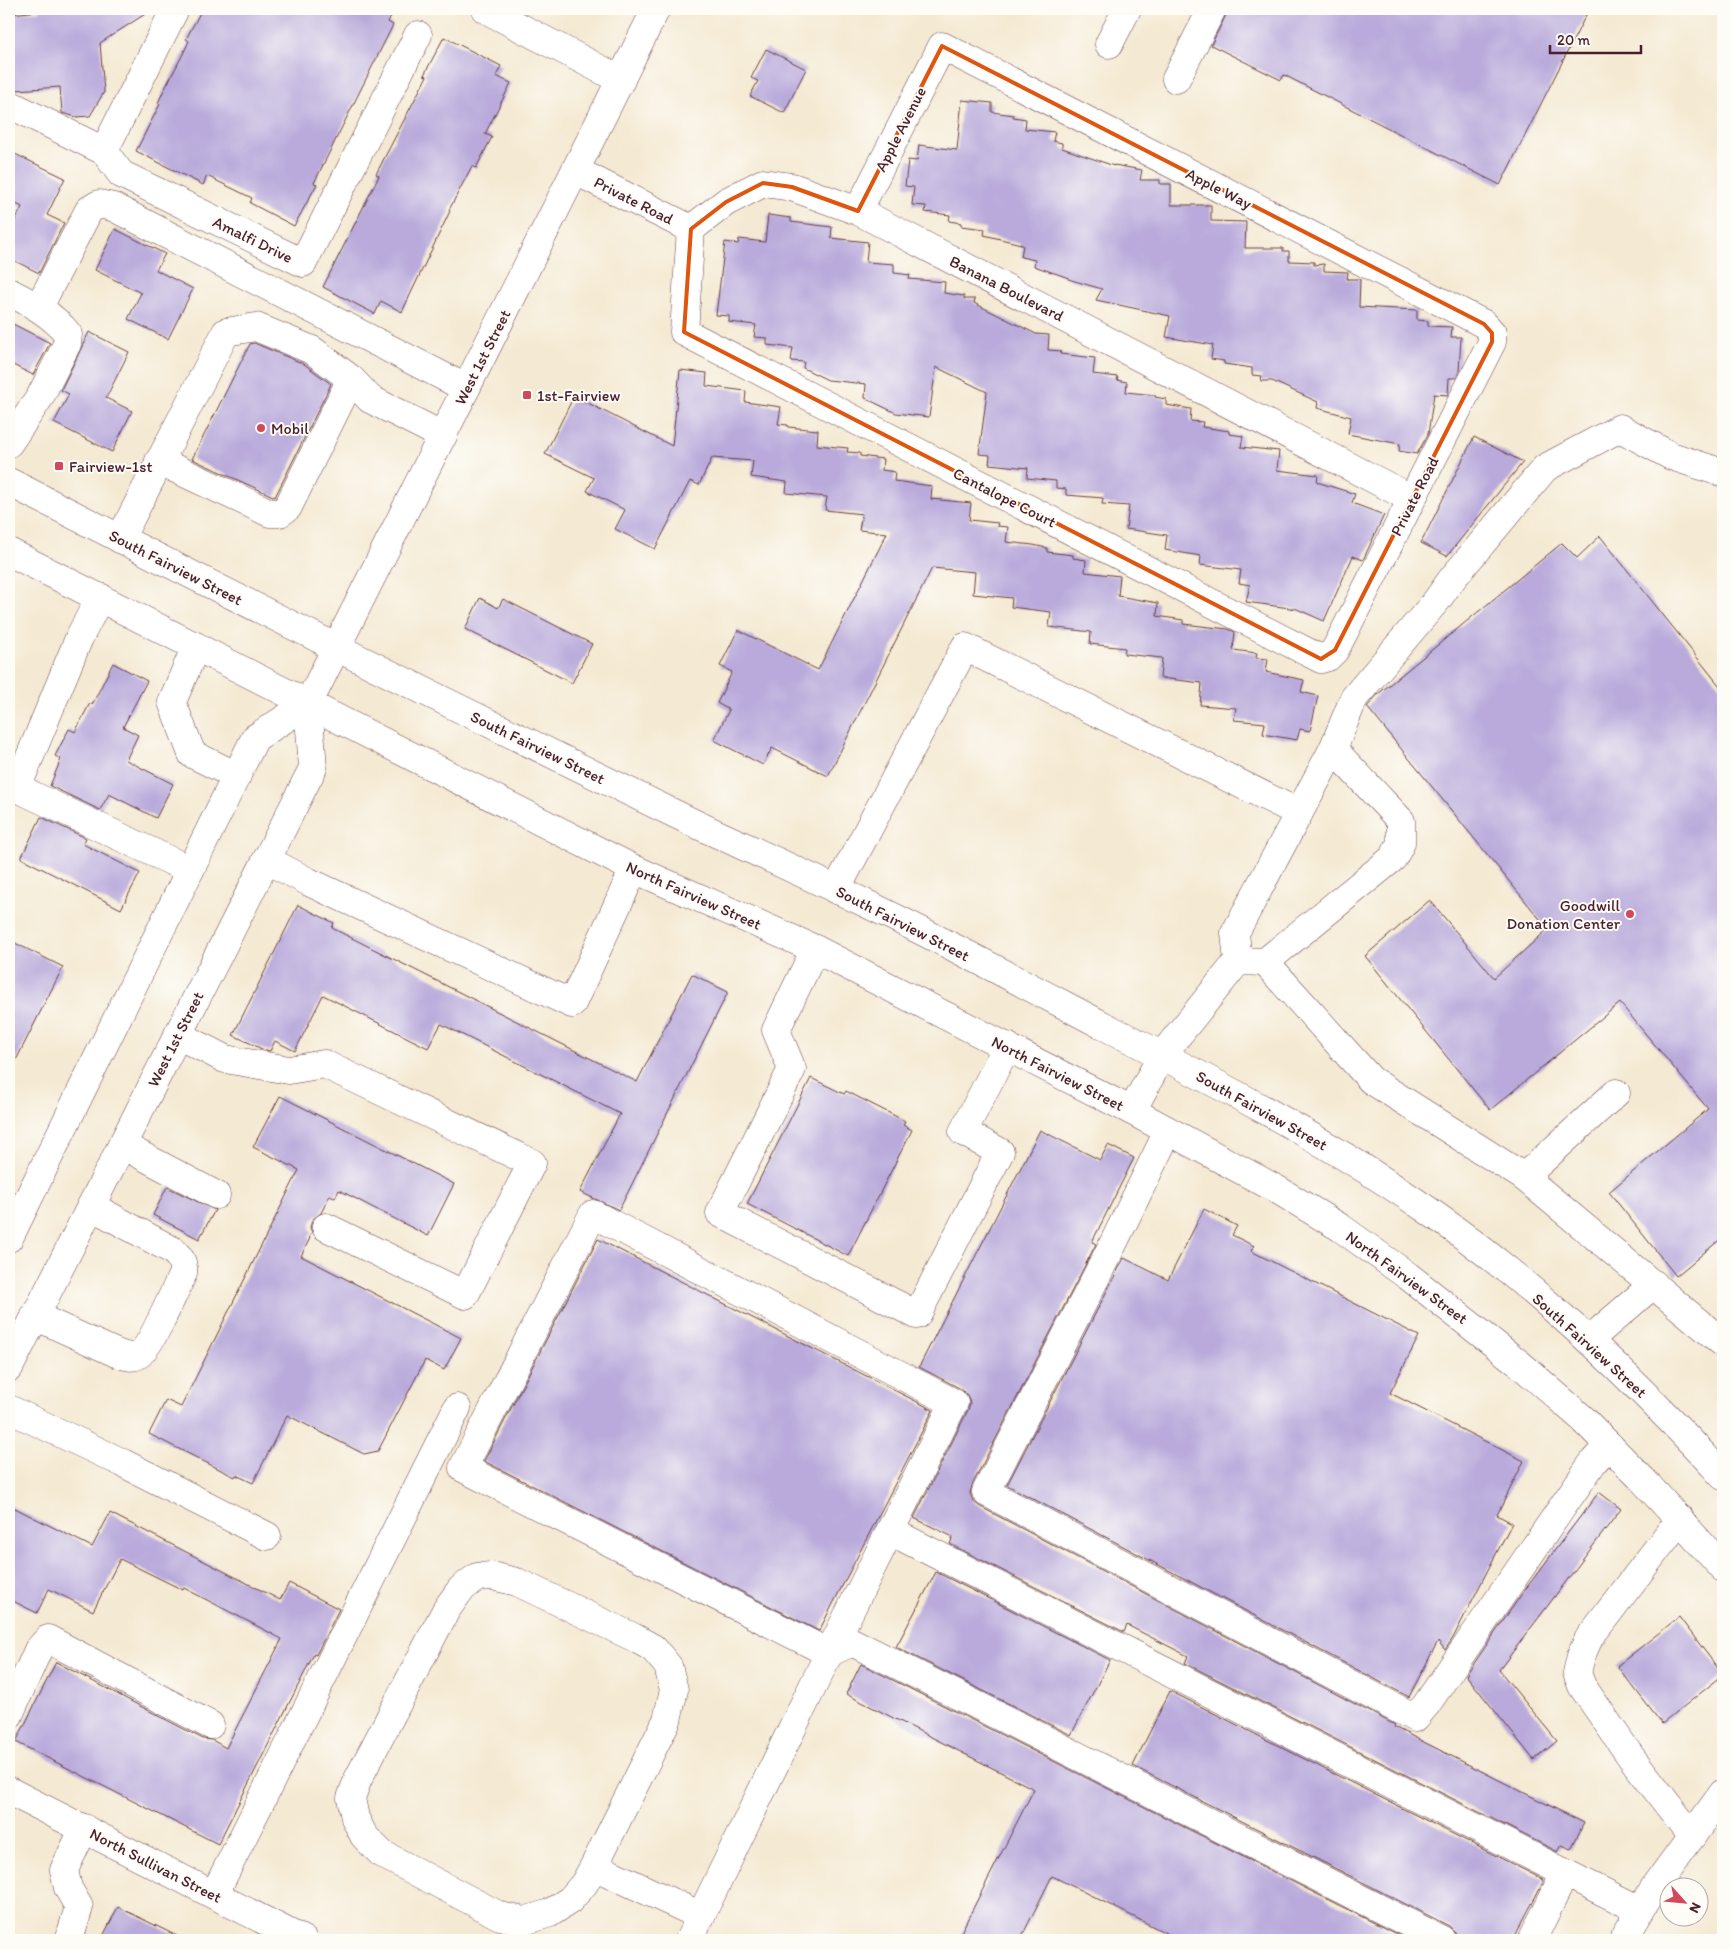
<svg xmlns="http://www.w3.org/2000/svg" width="1732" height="1949" font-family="Itim,sans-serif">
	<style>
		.building { fill: #b9aadb }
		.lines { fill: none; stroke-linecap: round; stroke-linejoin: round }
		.minor-casing { stroke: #643d44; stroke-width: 29 }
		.major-casing { stroke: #643d44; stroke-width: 29 }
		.minor { stroke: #fff; stroke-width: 28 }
		.major { stroke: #fff; stroke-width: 28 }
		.marked { fill: none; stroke: #e0560e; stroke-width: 4; stroke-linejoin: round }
		.poi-dot { fill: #d1495b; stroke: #fdfcf7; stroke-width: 2 }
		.labels { text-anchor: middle; stroke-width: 4; stroke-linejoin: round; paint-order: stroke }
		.street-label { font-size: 16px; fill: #4a1f2b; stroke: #fdfcf7 }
		.poi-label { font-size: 16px; fill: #4a1f2b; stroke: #fdfcf7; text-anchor: start }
	</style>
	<rect width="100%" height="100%" fill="#fdfcf7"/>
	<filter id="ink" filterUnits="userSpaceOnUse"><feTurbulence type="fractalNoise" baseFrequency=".02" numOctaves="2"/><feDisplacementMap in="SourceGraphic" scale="10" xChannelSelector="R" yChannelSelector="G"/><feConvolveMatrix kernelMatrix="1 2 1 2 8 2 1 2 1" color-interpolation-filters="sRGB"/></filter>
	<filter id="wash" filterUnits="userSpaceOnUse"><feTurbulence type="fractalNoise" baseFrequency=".0096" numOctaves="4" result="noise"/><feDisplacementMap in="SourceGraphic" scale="20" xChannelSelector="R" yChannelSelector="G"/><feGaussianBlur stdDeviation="1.12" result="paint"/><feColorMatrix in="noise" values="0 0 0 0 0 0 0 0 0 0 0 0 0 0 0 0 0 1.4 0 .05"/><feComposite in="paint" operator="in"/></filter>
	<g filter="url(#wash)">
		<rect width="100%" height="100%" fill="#f4e9d2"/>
		<g id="blocks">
			<g class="building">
				<path d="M 39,9 L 153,9 L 100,43 L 104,92 L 90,116 L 76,117 L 62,113 L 60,87 L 16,90 L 9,88 L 9,14 L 41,11 Z"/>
				<path d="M 202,9 L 394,9 L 388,22 L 393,25 L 314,183 L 317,184 L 294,226 L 250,203 L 252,198 L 207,176 L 203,185 L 136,151 L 160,104 L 158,103 L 163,92 L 183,54 L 189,41 L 186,39 Z"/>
				<path d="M 1229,9 L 1589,9 L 1500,185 L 1284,75 L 1281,80 L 1211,45 Z"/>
				<path d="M 444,37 L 501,66 L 496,76 L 511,83 L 485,134 L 492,137 L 476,168 L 472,166 L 449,210 L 450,211 L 402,312 L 381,301 L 375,314 L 323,287 L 379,176 L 376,174 L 427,76 L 424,75 Z"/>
				<path d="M 766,49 L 806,69 L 784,113 L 750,96 L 758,81 L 751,78 Z"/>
				<path d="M 962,100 L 992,103 L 992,112 L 1014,115 L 1013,117 L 1026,119 L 1025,129 L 1055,132 L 1053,141 L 1062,143 L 1062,148 L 1114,166 L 1114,165 L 1142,170 L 1140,180 L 1160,180 L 1160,184 L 1171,184 L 1171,205 L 1211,205 L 1211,221 L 1246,222 L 1245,248 L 1283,248 L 1283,251 L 1289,251 L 1289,261 L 1314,262 L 1314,265 L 1324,264 L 1324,271 L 1348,272 L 1347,279 L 1360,279 L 1359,307 L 1417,310 L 1417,320 L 1428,321 L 1428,326 L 1452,327 L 1451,337 L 1461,337 L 1459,372 L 1456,378 L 1449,378 L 1448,395 L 1434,394 L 1428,434 L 1417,454 L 1399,451 L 1400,444 L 1348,434 L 1351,417 L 1317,408 L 1318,402 L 1272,381 L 1261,381 L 1262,376 L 1252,375 L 1252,368 L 1224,364 L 1224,361 L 1211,359 L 1213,345 L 1166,337 L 1170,316 L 1096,300 L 1102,289 L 1068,279 L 1069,278 L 1034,266 L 1035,260 L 1021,257 L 1023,245 L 1020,245 L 1021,244 L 984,235 L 985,229 L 961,226 L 961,223 L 949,221 L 950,215 L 925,212 L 926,206 L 912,205 L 914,187 L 905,186 L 908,160 L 917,161 L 919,145 L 957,150 Z"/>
				<path d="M 15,154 L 65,178 L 47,215 L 64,223 L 39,273 L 9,258 L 9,232 L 22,207 L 9,200 L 9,167 Z"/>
				<path d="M 768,215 L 791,218 L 791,222 L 832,227 L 831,238 L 868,242 L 866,262 L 894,264 L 894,273 L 910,275 L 909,279 L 945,282 L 944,293 L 964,296 L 964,299 L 975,299 L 974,303 L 1036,334 L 1049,335 L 1048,350 L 1061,351 L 1060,354 L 1095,358 L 1093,374 L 1118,377 L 1117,380 L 1127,382 L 1126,392 L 1155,395 L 1155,397 L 1166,399 L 1166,405 L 1191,409 L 1190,421 L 1203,422 L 1202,427 L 1229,431 L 1229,434 L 1243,436 L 1241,447 L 1279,451 L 1277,470 L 1318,475 L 1317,482 L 1355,494 L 1352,503 L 1384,515 L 1363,560 L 1353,556 L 1324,621 L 1297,609 L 1246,602 L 1250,585 L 1239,583 L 1241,570 L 1200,565 L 1201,556 L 1165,550 L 1167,535 L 1126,529 L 1129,506 L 1102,504 L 1103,498 L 1066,495 L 1066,489 L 1056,488 L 1056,481 L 1027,478 L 1028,468 L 989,464 L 990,455 L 979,454 L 987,392 L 936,367 L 929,417 L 896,413 L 865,398 L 866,384 L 828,380 L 803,368 L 804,362 L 791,361 L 793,348 L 767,345 L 767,338 L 754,337 L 756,325 L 729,322 L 729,316 L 716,315 L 725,242 L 738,244 L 739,239 L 765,242 Z"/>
				<path d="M 115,229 L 165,254 L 156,270 L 193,289 L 168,339 L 128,319 L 141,293 L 95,270 Z"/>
				<path d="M 9,322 L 50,343 L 33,375 L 9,363 Z"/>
				<path d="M 89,332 L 129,352 L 106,398 L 132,411 L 112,452 L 54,423 L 69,394 L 61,390 Z"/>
				<path d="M 254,343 L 304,364 L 331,384 L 275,497 L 192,459 L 250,344 Z"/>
				<path d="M 680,370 L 707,373 L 706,386 L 746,391 L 745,402 L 781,407 L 778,424 L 788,425 L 788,427 L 818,430 L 817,445 L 848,448 L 847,452 L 860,453 L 860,456 L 883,459 L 882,470 L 895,472 L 894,481 L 932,486 L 931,499 L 971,503 L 969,520 L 998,523 L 997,526 L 1008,527 L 1006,542 L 1033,545 L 1047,548 L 1047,552 L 1073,555 L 1073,558 L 1086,560 L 1085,572 L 1120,576 L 1118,596 L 1158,603 L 1157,616 L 1183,620 L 1183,624 L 1228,629 L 1235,632 L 1233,650 L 1257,653 L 1256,658 L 1268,659 L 1266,672 L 1304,680 L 1301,692 L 1318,696 L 1310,731 L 1300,729 L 1297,740 L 1263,734 L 1265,723 L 1234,720 L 1236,708 L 1200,705 L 1202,683 L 1160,678 L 1162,658 L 1124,654 L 1125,648 L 1090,644 L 1091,632 L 1049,627 L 1051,612 L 1011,607 L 1012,598 L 973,594 L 975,572 L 932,568 L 828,776 L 772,748 L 763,765 L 714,740 L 729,710 L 717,703 L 732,672 L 720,666 L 738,630 L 818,670 L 887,533 L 859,530 L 862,514 L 825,510 L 827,497 L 786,493 L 787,482 L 751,477 L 753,461 L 712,458 L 699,485 L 690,481 L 655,549 L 615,529 L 625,510 L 587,491 L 594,478 L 545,454 L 574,396 L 672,446 Z"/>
				<path d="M 1474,437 L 1523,462 L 1447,556 L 1421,543 Z"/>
				<path d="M 1600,536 L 1723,690 L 1723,1237 L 1676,1276 L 1609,1192 L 1708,1109 L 1620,1003 L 1490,1110 L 1365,956 L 1430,900 L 1494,978 L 1548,929 L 1367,707 L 1378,694 L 1562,543 L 1577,558 Z"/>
				<path d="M 480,598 L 498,608 L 503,599 L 592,644 L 572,683 L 465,629 Z"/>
				<path d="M 113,663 L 147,681 L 123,727 L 138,735 L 126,760 L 173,784 L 156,818 L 109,794 L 100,810 L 50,786 L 61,759 L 55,756 L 69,729 L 75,732 L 90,703 L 92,705 Z"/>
				<path d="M 41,817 L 86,838 L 83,844 L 140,873 L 121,909 L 21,858 Z"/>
				<path d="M 298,905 L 334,923 L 332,928 L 637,1082 L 692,974 L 728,992 L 619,1210 L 580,1192 L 620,1114 L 441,1024 L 428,1048 L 323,995 L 295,1051 L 275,1041 L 270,1051 L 262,1049 L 233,1035 Z"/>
				<path d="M 9,940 L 63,967 L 9,1074 Z"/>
				<path d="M 811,1078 L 844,1094 L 846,1091 L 905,1121 L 903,1125 L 912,1130 L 848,1256 L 747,1204 Z"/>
				<path d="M 280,1096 L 454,1184 L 428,1236 L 339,1190 L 335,1198 L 330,1195 L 321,1213 L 312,1220 L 310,1228 L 312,1232 L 309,1237 L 310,1238 L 301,1256 L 461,1338 L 444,1370 L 425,1360 L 378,1451 L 364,1454 L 287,1415 L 253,1483 L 236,1475 L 235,1477 L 149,1434 L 166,1400 L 181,1407 L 299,1170 L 253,1147 Z"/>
				<path d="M 1040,1130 L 1100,1160 L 1108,1145 L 1134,1158 L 1092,1242 L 1096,1244 L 972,1485 L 970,1493 L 973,1501 L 979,1506 L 1395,1725 L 1394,1727 L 1584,1823 L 1571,1849 L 1562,1845 L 1558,1852 L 1185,1663 L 1188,1656 L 1127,1625 L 1124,1632 L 950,1544 L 953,1537 L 914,1518 L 968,1410 L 970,1403 L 967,1395 L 961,1389 L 919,1367 Z"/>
				<path d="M 167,1187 L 215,1210 L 199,1239 L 153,1215 Z"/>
				<path d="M 1204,1209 L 1237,1226 L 1232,1235 L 1254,1246 L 1251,1251 L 1419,1336 L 1390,1393 L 1524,1461 L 1497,1515 L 1512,1523 L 1453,1638 L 1445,1650 L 1438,1641 L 1409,1697 L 1007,1485 L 1124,1258 L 1168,1280 Z"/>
				<path d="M 598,1239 L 933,1410 L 819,1631 L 484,1461 Z"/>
				<path d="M 1599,1492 L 1621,1509 L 1499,1670 L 1557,1741 L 1534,1760 L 1466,1675 L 1521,1595 Z"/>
				<path d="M 9,1505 L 92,1547 L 110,1513 L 280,1600 L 289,1583 L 339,1609 L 316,1655 L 314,1654 L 218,1844 L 16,1742 L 56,1662 L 203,1739 L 212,1740 L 226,1748 L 282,1639 L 184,1588 L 183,1590 L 120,1559 L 93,1611 L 49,1589 L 37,1613 L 9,1599 Z"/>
				<path d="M 936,1572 L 1110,1660 L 1071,1735 L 896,1647 Z"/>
				<path d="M 1679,1617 L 1723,1675 L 1662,1724 L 1617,1666 Z"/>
				<path d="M 861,1664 L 1408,1940 L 1180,1940 L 1052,1876 L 1020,1940 L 957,1940 L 1034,1789 L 846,1694 Z"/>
				<path d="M 1170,1691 L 1544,1880 L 1513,1940 L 1457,1940 L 1455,1932 L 1449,1926 L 1133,1766 Z"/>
				<path d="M 118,1907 L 185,1940 L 101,1940 Z"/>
			</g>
		</g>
	</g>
	<g filter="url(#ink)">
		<use href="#blocks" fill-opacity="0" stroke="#643d44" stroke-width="1"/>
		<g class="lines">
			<defs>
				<g id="minor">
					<path d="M 485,9 L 621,80"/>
					<path d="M 1109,44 L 1127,9"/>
					<path d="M 1176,79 L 1212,9"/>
					<path d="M 9,104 L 104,151 L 121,174 L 303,263 L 418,35"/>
					<path d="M 104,151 L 175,9"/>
					<path d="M 576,171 L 691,229"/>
					<path d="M 858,211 L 942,46 L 1484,324 L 1492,333 L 1492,342 L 1335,650 L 1328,657 L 1321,659 L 684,332 L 691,229 L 726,202 L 763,183 L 792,187 L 858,211 L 1412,499"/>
					<path d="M 9,292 C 31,303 52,314 68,334 L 67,344 L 40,397 L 9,443"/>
					<path d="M 39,307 L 89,210 L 99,204 L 113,207 L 466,388"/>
					<path d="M 159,461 L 270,513 L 280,513 L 288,507 L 351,379"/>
					<path d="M 120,539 L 226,332 L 256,327 L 312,350 L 351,379 L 370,399 L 443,436"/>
					<path d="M 100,597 L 79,638 L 17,788 L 190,870"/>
					<path d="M 196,646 L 172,702 L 192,754 L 237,776"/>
					<path d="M 1333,749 L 1354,698 L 1437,600 L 1452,579 L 1545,468 L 1620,428 L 1671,456 L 1723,473"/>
					<path d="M 267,860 L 309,882 L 572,1004 L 634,869"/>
					<path d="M 836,890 L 965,647 L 1299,813"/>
					<path d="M 815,949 L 776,1030 L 792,1069 L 720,1213 L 917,1315 L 1000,1152 L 963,1132 L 1007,1046"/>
					<path d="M 1265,962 L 1371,1080 L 1524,1177 L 1723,1343"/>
					<path d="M 178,1035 L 225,1059 L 289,1070 L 324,1064 L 532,1163 L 465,1295 L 326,1227"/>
					<path d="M 1132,1111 L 1162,1055 L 1238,961 L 1265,962 L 1393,858 L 1401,843 L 1401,821 L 1333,749 L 1235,933 L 1238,961"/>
					<path d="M 1168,1131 L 1114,1242 L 986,1492 L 1415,1718 L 1426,1705 L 1594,1461 L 1609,1445"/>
					<path d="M 122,1145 L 216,1195"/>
					<path d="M 1524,1177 L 1616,1093"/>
					<path d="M 35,1316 L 116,1353 C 123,1355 131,1359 138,1355 C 150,1349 176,1288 183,1273 C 184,1262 180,1257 172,1250 L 91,1206"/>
					<path d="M 1589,1340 L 1654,1284"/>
					<path d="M 9,1409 L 123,1463 L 267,1536"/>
					<path d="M 1680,1519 L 1589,1638 L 1581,1656 L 1577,1673 L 1582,1686 L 1631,1757 L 1692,1836"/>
					<path d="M 890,1531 L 1565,1873 L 1532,1940"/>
					<path d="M 829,1653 L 852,1642 L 1442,1940"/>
					<path d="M 9,1715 L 38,1650 L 48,1639 L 210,1725"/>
					<path d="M 9,1791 L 303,1940"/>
					<path d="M 594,1866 L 584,1884 L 570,1900 L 550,1913 L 524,1921 L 500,1916 L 382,1854 L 364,1836 L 355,1818 L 351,1798 L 358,1779 L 446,1610 L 461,1589 L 477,1577 L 492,1576 L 517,1582 L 633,1637 L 653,1648 L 668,1666 L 674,1690 L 667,1720 L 594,1866 L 701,1916"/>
					<path d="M 1565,1873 L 1640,1910"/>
					<path d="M 214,1895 L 457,1408"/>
					<path d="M 69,1940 L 79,1907 L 68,1888 L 64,1870 L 84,1828"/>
					<path d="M 689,1940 L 829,1653 L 954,1403 L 593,1214 L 463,1468 L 829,1653"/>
					<path d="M 1623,1940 L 1654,1888 L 1723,1793"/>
				</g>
				<g id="major">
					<path d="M 9,482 C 238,599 468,714 700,826 C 754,851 809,876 863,902 C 944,941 1024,984 1104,1026 C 1215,1082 1323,1138 1426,1209 C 1536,1285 1633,1378 1723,1476"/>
					<path d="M 9,552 L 634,869 L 815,949 L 1132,1111 L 1278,1190 L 1341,1228 L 1408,1276 L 1521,1365 L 1583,1419 L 1643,1480 L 1723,1568"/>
					<path d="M 9,1238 L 255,738 L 308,704 L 656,9"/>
					<path d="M 9,1368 L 313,768 L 308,704"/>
				</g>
			</defs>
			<use href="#minor" class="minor-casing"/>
			<use href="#major" class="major-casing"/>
			<use href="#minor" class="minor"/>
			<use href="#major" class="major"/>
		</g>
	</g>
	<path class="marked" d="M 942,46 L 1484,324 L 1492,333 L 1492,342 L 1335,650 L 1321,659 L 684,332 L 691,229 L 726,202 L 763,183 L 792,187 L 858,211 Z"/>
	<g class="poi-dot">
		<rect x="522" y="390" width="10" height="10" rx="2.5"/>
		<circle cx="261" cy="428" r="5"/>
		<rect x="54" y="461" width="10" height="10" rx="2.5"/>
		<circle cx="1630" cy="914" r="5"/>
	</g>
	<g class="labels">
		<g class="street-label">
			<text transform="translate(900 129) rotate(-63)" y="6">Apple Avenue</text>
			<text transform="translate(1219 188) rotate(27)" y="6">Apple Way</text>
			<text transform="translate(634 200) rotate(27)" y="6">Private Road</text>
			<text transform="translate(253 239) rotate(26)" y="6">Amalfi Drive</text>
			<text transform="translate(1007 288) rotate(27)" y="6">Banana Boulevard</text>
			<text transform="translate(482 357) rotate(-63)" y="6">West 1st Street</text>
			<text transform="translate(1414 496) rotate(-63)" y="6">Private Road</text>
			<text transform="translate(1005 497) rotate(27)" y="6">Cantalope Court</text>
			<text transform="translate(176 567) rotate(27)" y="6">South Fairview Street</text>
			<text transform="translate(538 747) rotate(26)" y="6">South Fairview Street</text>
			<text transform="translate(694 895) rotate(24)" y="6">North Fairview Street</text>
			<text transform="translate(903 923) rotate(27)" y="6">South Fairview Street</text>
			<text transform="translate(175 1039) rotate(-63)" y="6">West 1st Street</text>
			<text transform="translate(1058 1073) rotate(27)" y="6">North Fairview Street</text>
			<text transform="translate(1262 1110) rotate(29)" y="6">South Fairview Street</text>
			<text transform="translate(1407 1277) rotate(36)" y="6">North Fairview Street</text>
			<text transform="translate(1590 1345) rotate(42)" y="6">South Fairview Street</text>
			<text transform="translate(156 1865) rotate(27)" y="6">North Sullivan Street</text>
		</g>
		<g class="poi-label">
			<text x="537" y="401">1st-Fairview</text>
			<text x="271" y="434">Mobil</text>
			<text x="69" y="472">Fairview-1st</text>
			<text x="1620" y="911" text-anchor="end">Goodwill<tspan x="1620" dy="18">Donation Center</tspan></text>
		</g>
	</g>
	<rect width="1732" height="1949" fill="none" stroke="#fdfcf7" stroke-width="30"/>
	<g transform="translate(1684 1902) rotate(117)"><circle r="24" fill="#fdfcf7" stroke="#b5a4a5"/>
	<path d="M0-4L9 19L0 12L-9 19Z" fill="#d1495b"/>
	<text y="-8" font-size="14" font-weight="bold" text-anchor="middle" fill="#4a1f2b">N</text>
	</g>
	<path d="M1550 45v8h91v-8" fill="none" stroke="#4a1f2b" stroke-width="2.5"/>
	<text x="1557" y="45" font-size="15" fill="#4a1f2b" stroke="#fdfcf7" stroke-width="4" paint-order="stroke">20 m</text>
</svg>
